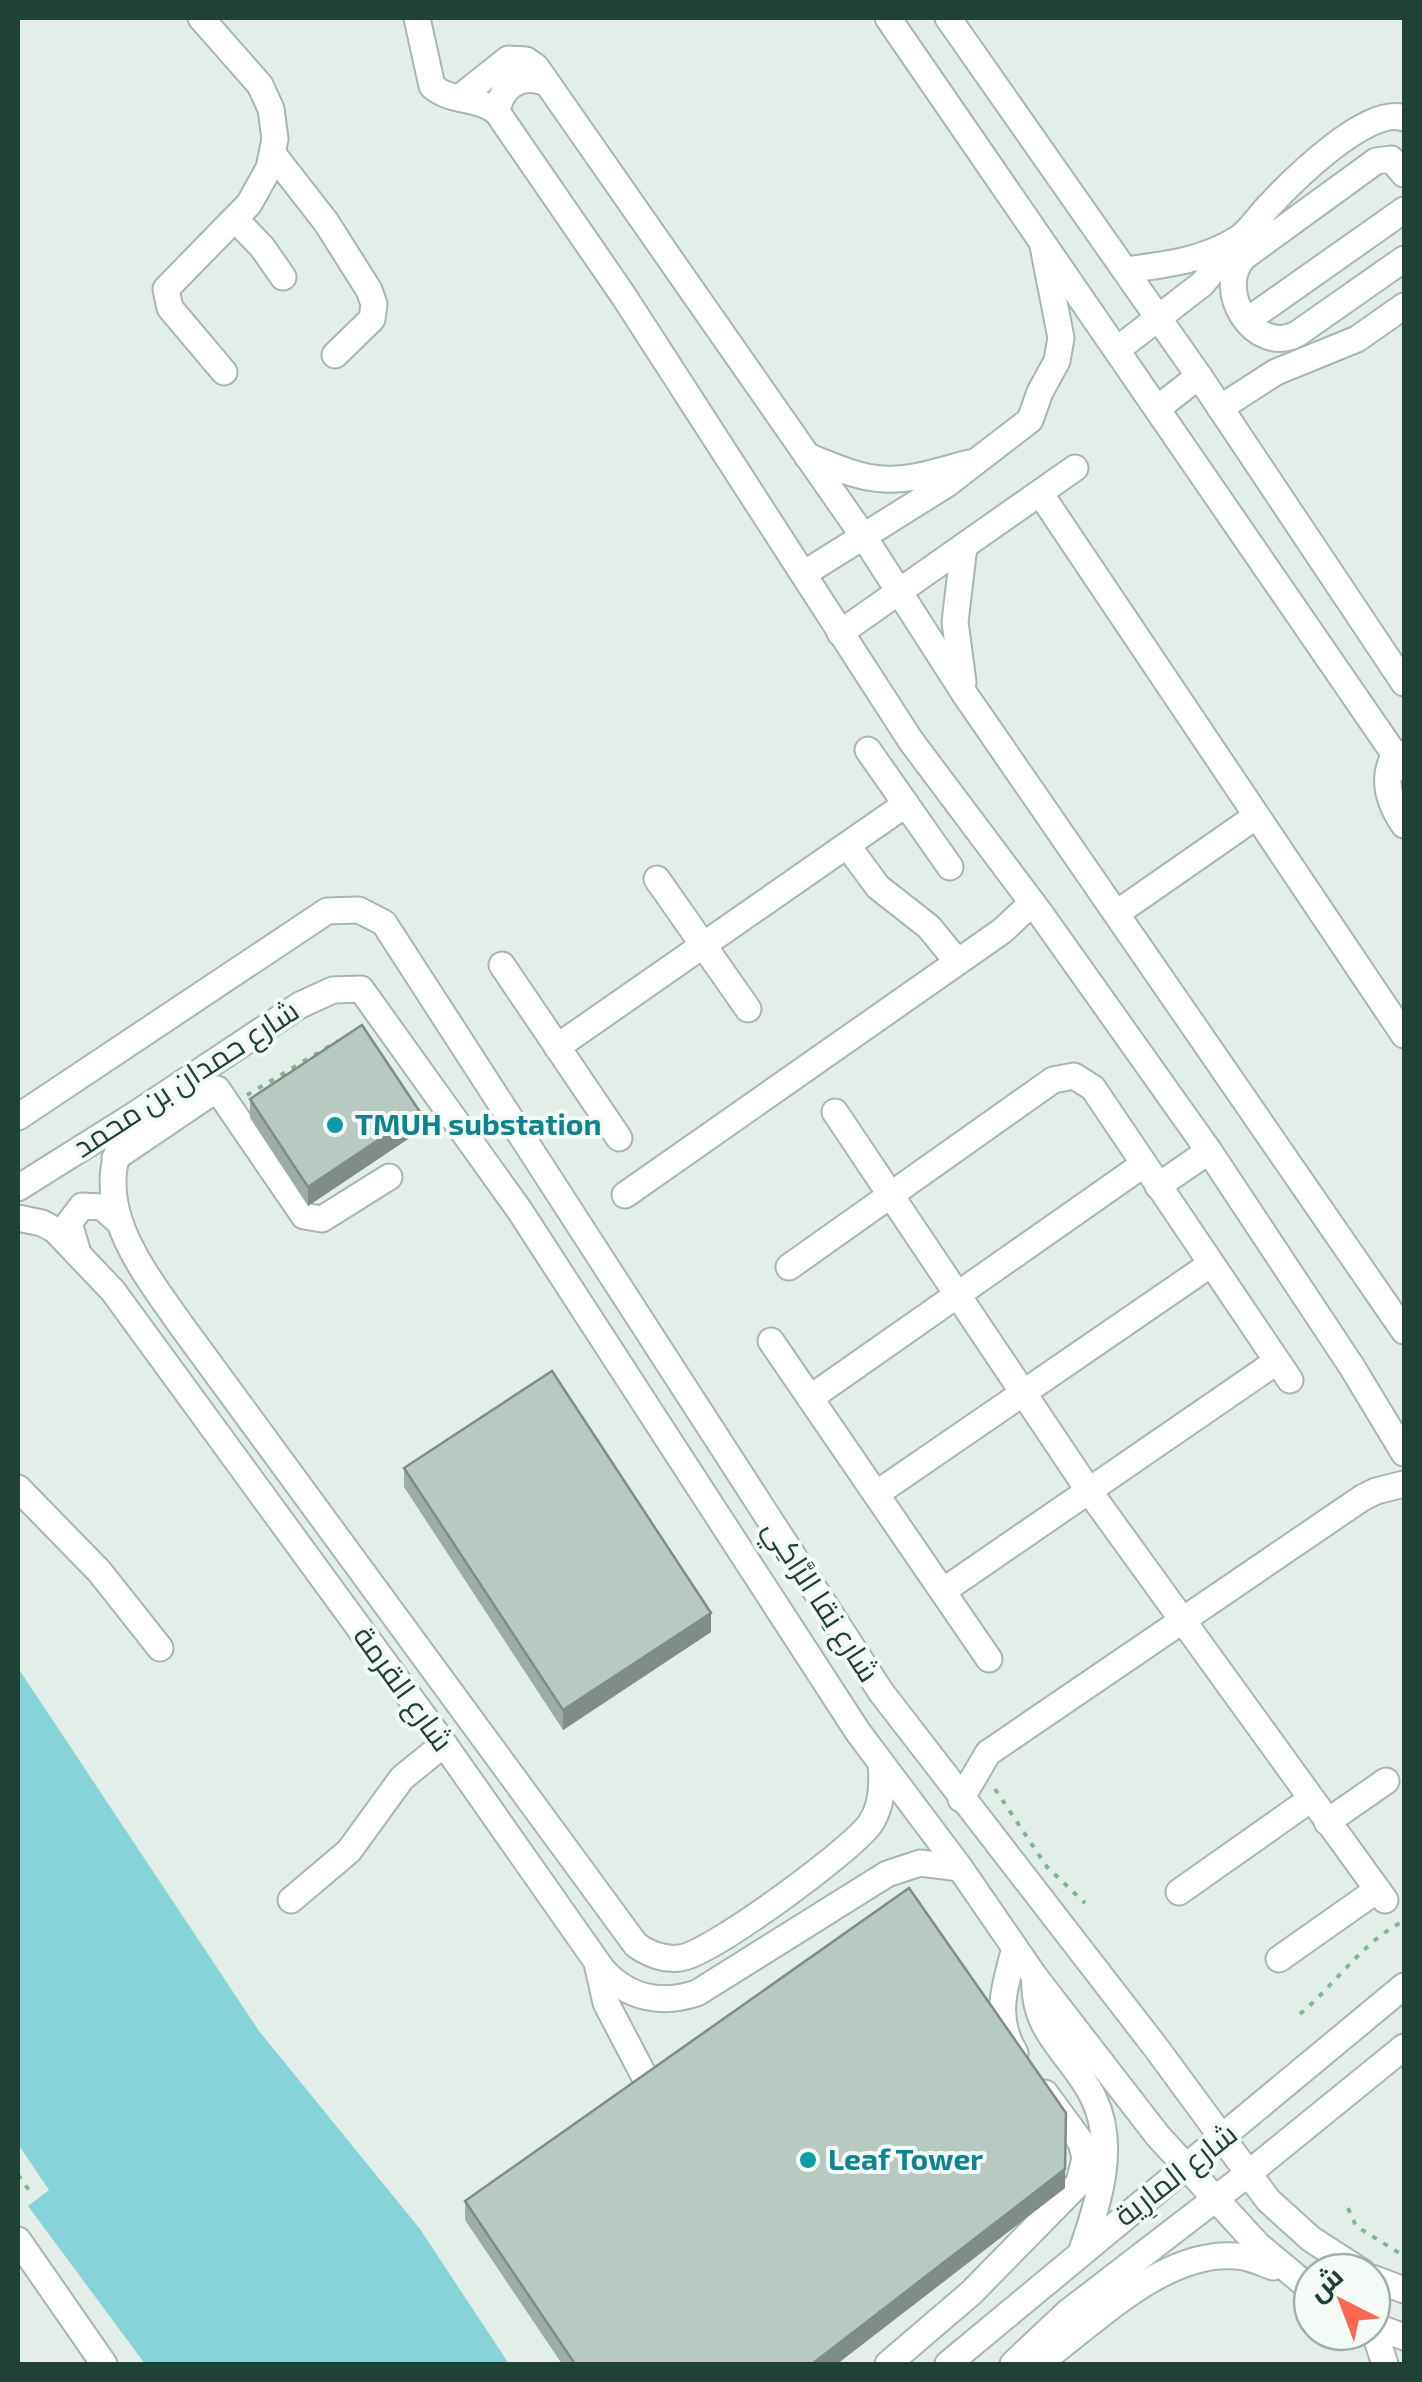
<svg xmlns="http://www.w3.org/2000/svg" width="1422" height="2382" font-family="'Exo 2',Cairo,sans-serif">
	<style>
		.water { fill: #86d4d8 }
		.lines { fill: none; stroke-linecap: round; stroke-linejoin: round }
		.minor-casing { stroke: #a5b7af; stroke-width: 29 }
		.path { stroke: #80b49e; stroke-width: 4; stroke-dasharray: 5 8; stroke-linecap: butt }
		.minor { stroke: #fff; stroke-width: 25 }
		.wall { fill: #9dada5 }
		.shaded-wall { fill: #808d86 }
		.building { fill: #b7c9c0; stroke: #808d86; stroke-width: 2.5 }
		.culture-dot { fill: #0f9aa8; stroke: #f4faf6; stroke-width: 4 }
		.labels { text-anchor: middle; stroke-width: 8; stroke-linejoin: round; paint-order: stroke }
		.street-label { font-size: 30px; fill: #204135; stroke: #f4faf6 }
		.culture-label { font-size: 30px; font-weight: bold; fill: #0d838f; stroke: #f4faf6; text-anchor: start }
	</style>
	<rect width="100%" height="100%" fill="#e3eee8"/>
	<path class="water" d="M 18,1668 L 259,2031 L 420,2229 L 509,2364 L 145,2364 L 28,2206 L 49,2190 L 18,2144 Z"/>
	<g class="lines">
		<defs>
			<g id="minor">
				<path d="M 201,18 L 260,85 L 271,109 L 275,139 L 269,168 L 249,204 L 166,289 L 170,308 L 224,372"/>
				<path d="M 417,18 L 432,86 C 451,103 477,96 497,112 L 623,295 L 911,741 L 1040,913 L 1209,1151 L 1352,1367 L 1404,1453"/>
				<path d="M 888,18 L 1404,768"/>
				<path d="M 948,18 L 1199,376 L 1404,683"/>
				<path d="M 459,98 L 508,59 L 526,60 L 536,67 L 864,537 L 966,696 L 1404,1331"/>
				<path d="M 497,112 C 501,87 519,74 544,82"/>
				<path d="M 273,154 L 326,222 L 369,290 L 374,304 L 372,319 L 335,355"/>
				<path d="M 1404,174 L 1391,159 L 1376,161 L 1244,257 C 1213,290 1255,356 1297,334 L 1404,259"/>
				<path d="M 236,220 L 262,247 L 283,277"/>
				<path d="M 1125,270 C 1164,265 1202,261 1236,240 C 1249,233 1257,218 1268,207 C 1292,181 1368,105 1404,118"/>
				<path d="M 1248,320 L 1404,210"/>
				<path d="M 1118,349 L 1202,284 L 1237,243"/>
				<path d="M 1158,408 L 1199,376"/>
				<path d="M 1220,408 L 1276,372 L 1357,339 L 1404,306"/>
				<path d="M 807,456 C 831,465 857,478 883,479 C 912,481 942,470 969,463"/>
				<path d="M 1040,493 L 1404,1035"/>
				<path d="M 805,573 L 947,484 L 1030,420 L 1040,392 L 1057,361 L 1061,338 L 1043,246"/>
				<path d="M 840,633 L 1075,468"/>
				<path d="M 963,682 L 955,622 L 964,546"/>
				<path d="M 868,750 L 950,867"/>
				<path d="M 1404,754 L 1395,754 C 1381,778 1389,803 1404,825"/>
				<path d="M 847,845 L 878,887 L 929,927 L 956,960"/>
				<path d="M 657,879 L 748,1009"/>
				<path d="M 1117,913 L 1255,817"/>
				<path d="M 502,965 L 619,1138"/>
				<path d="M 557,1047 L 906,804"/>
				<path d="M 835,1112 L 1089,1491 L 1385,1900"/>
				<path d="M 18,1117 L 327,911 L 359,910 L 384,923 L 881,1692 L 1157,2049 L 1268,2200 L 1311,2239 L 1362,2272"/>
				<path d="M 134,1117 C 83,1195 135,1260 181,1325 L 636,1945 C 649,1954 664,1960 680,1958 C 709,1955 851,1851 870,1824 C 882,1807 883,1784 881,1764"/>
				<path d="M 115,1158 L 217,1089 L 304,1216 L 322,1219 L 389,1177"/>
				<path d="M 1158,1186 L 1209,1151"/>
				<path d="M 18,1188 L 136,1114 L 300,1005 L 333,990 L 361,989 L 520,1211 L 858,1732 L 960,1868 L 1035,1977 L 1158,2136 L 1258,2245 L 1312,2290"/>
				<path d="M 625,1195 L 1002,931 L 1032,903"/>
				<path d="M 18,1218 L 42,1223 L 55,1230 L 113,1291 L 444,1744 L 602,1969 C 627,1998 661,2005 697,1993 L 887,1874 L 920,1863 L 960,1868"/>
				<path d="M 77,1250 L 69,1223 L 82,1206 L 102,1207 L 117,1220"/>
				<path d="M 789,1267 L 1053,1080 L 1074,1076 L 1093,1088 L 1290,1380"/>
				<path d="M 771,1341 L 989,1659"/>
				<path d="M 810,1398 L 1144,1164"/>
				<path d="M 18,1488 L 99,1571 L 160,1648"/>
				<path d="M 876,1494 L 1211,1264"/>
				<path d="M 943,1591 L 1276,1362"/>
				<path d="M 961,1799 L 988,1753 L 1362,1498 L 1376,1491 L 1404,1484"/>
				<path d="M 1327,1822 L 1386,1781"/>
				<path d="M 1179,1892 L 1311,1799"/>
				<path d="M 291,1900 L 349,1851 L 402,1778 L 444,1744"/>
				<path d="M 1015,1948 C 1005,1986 993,2017 1015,2053"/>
				<path d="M 1279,1959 L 1377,1890"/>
				<path d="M 597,1963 L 606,2003 L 651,2089"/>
				<path d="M 1035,1977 C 1031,2033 1073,2054 1094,2099 C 1117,2147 1098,2204 1082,2250"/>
				<path d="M 18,2240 L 104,2364"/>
				<path d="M 1372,2278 L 1404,2290"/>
				<path d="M 1372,2325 L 1385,2364"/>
				<path d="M 1372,2325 L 1404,2337"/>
				<path d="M 888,2364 L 971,2293 L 1079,2183 L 1085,2158 L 1081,2142 L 1045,2093"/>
				<path d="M 948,2364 L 1404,1986"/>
				<path d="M 1013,2364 L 1067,2313 L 1249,2173 L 1404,2047"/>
				<path d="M 1032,2364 L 1047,2357 C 1101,2317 1171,2245 1244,2257 C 1254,2259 1264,2264 1273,2267"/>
			</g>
		</defs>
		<use href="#minor" class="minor-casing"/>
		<g class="path">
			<path d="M 247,1095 L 338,1041"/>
			<path d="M 995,1789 L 1047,1867 L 1085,1903"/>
			<path d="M 1300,2014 C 1334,1986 1364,1940 1404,1921"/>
			<path d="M 18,2175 L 31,2193"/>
			<path d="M 1348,2208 L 1356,2226 L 1404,2256"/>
		</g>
		<use href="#minor" class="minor"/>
	</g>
	<g class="wall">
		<path d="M 250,1099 L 420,1131 L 308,1206 L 250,1118 Z"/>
		<path d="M 404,1468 L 711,1632 L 563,1730 L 404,1487 Z"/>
		<path d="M 1065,2188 L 837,2364 L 562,2364 L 465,2220 L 465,2201 Z"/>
	</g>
	<g class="shaded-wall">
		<path d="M 420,1112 L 420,1131 L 308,1206 L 308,1187 Z"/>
		<path d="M 711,1613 L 711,1632 L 563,1730 L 563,1710 Z"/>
		<path d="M 1066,2113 L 1065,2188 L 837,2364 L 812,2364 Z"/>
	</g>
	<g class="building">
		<path d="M 362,1025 L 420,1112 L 308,1187 L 250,1099 Z"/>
		<path d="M 552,1371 L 711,1613 L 563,1710 L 404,1468 Z"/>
		<path d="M 909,1888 L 1066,2113 L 1065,2169 L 812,2364 L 575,2364 L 465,2201 Z"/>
	</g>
	<g class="culture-dot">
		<circle cx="335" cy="1125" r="10"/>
		<circle cx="808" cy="2160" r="10"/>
	</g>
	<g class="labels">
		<g class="street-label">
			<text transform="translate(186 1079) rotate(-33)" y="10">شارع حمدان بن محمد</text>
			<text transform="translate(821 1601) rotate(57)" y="10">شارع نِقا الرَّاكِي</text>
			<text transform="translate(403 1689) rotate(54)" y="10">شارع القرمة</text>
			<text transform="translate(1176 2175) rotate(-38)" y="10">شارع المارِية</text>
		</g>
		<g class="culture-label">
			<text x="355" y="1135">TMUH substation</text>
			<text x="828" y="2170">Leaf Tower</text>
		</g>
	</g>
	<rect width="1422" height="2382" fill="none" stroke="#204135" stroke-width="40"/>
	<g transform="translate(1342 2302) rotate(318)"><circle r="48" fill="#f4faf6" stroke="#9fb0a9" stroke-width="2.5"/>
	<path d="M0-8L18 38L0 25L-18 38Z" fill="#fe6750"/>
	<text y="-15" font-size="28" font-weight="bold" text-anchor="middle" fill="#204135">ش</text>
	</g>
</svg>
